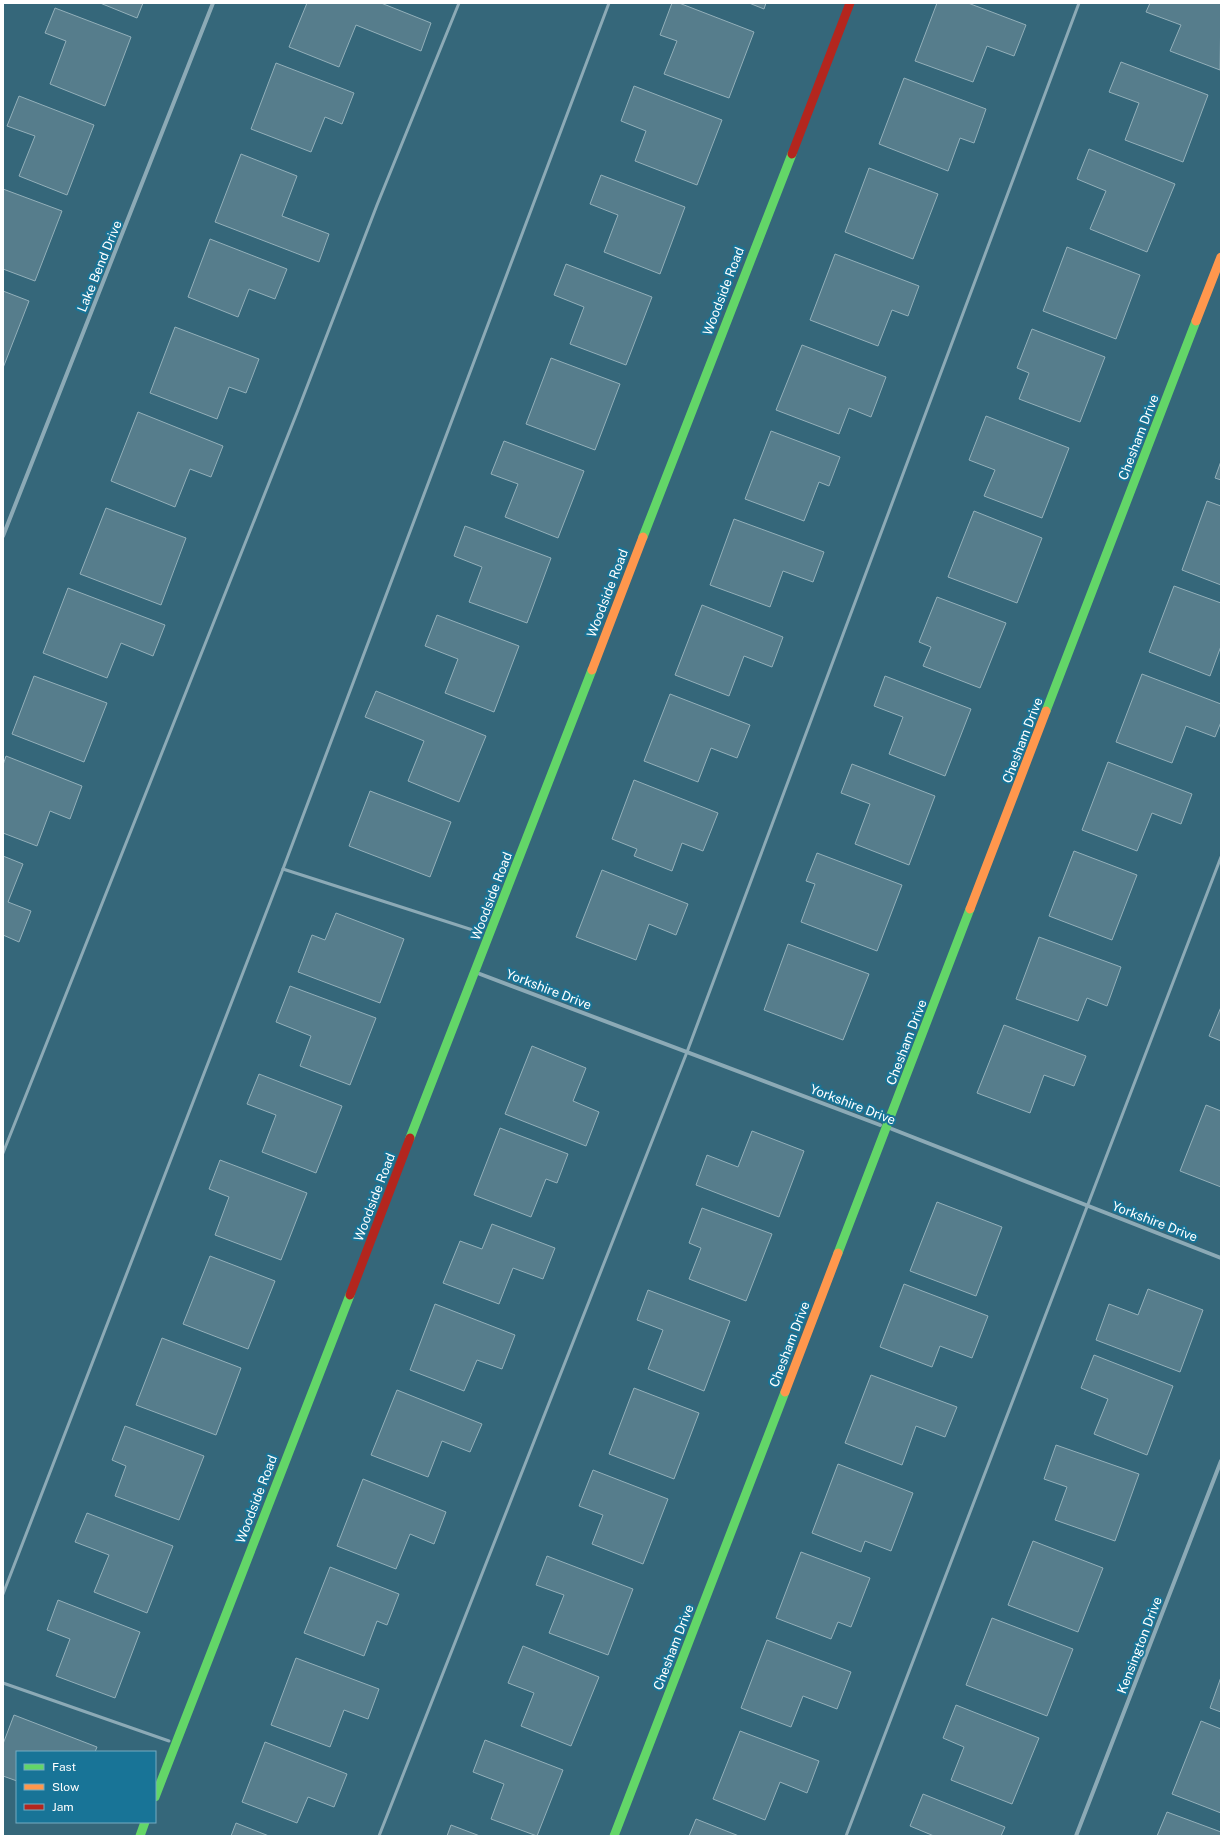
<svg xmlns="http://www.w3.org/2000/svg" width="1224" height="1839" font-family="'Public Sans',sans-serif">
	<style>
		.building { fill: #567d8c; stroke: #93b0ba }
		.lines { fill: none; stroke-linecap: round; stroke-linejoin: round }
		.lane { stroke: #8caab6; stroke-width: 3 }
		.street { stroke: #8caab6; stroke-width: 4 }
		.fast { stroke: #63d668; stroke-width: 9 }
		.slow { stroke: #ff974d; stroke-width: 9 }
		.jam { stroke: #b3261e; stroke-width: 9 }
		.labels { text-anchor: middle; stroke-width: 4; stroke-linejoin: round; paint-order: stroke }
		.street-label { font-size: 13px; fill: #fff; stroke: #187497 }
	</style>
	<rect width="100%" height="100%" fill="#35677a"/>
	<g class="building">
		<path d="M 100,3 L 143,3 L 137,18 Z"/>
		<path d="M 307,3 L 381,3 L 431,23 L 421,51 L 356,25 L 339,67 L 289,47 Z"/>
		<path d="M 672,3 L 679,3 L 754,32 L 729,98 L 664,74 L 677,41 L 660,35 Z"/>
		<path d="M 749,3 L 766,3 L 764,9 Z"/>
		<path d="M 937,3 L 968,3 L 1026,25 L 1014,56 L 987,46 L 973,82 L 915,61 Z"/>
		<path d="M 1150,3 L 1221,3 L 1220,70 L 1170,51 L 1181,25 L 1146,12 Z"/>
		<path d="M 55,8 L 131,37 L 105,106 L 50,84 L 66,41 L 45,33 Z"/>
		<path d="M 1121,62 L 1208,95 L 1183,162 L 1125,140 L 1139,103 L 1109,92 Z"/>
		<path d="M 276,63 L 354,93 L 342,124 L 325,117 L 311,152 L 251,129 Z"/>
		<path d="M 904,78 L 986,109 L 974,143 L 960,138 L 948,171 L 879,144 Z"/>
		<path d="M 634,86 L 722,120 L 697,185 L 635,161 L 646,131 L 621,121 Z"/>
		<path d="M 19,96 L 94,125 L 67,195 L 19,176 L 35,136 L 7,126 Z"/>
		<path d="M 1089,149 L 1175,184 L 1147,252 L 1090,229 L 1106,191 L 1077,179 Z"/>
		<path d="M 241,154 L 297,176 L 282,216 L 329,234 L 319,262 L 215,222 Z"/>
		<path d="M 869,168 L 938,194 L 913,259 L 845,232 Z"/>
		<path d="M 601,175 L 685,207 L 660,274 L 604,252 L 618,215 L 590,204 Z"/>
		<path d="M 3,189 L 62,211 L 35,281 L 3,269 Z"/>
		<path d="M 210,239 L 287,269 L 275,299 L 249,289 L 238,317 L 188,297 Z"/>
		<path d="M 1067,247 L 1140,275 L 1116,339 L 1043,311 Z"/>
		<path d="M 835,254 L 919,286 L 908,316 L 892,310 L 878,346 L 810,320 Z"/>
		<path d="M 566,264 L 652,297 L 626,365 L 570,344 L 584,307 L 554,295 Z"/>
		<path d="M 3,291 L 29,301 L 3,368 Z"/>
		<path d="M 175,327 L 259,359 L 246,393 L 229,387 L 217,419 L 150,393 Z"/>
		<path d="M 1032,329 L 1105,357 L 1080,422 L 1019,399 L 1029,373 L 1017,368 Z"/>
		<path d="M 802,345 L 886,377 L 871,417 L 849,408 L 839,434 L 776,410 Z"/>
		<path d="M 551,358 L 620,384 L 595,450 L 526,424 Z"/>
		<path d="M 138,412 L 223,446 L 211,477 L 190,469 L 175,507 L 111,481 Z"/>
		<path d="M 986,416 L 1069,448 L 1042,518 L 984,496 L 995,470 L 969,460 Z"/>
		<path d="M 771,431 L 840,457 L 829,486 L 819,482 L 804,521 L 745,499 Z"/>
		<path d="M 504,441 L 584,471 L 558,538 L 505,517 L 518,484 L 491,474 Z"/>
		<path d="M 1221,461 L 1221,480 L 1215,478 Z"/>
		<path d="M 1207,501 L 1221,506 L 1221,585 L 1182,570 Z"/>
		<path d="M 106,508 L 186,538 L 161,605 L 80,574 Z"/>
		<path d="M 974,511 L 1042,538 L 1017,603 L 948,577 Z"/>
		<path d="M 734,519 L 824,552 L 813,582 L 783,571 L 770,607 L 710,585 Z"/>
		<path d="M 465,526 L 551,558 L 527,623 L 469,602 L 482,567 L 454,556 Z"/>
		<path d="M 1174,586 L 1221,603 L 1221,646 L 1210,676 L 1149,652 Z"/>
		<path d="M 68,588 L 165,625 L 153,656 L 121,643 L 107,678 L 43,653 Z"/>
		<path d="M 937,597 L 1006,623 L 980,688 L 923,666 L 931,647 L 919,642 Z"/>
		<path d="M 702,605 L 783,637 L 772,667 L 744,656 L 729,696 L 675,675 Z"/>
		<path d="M 437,615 L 519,646 L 494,712 L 445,693 L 458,659 L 425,646 Z"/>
		<path d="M 1142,674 L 1221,704 L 1221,722 L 1215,737 L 1186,726 L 1172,763 L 1116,742 Z"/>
		<path d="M 34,676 L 107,703 L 84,762 L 12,734 Z"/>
		<path d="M 885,676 L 971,709 L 945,776 L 889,754 L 903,717 L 874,706 Z"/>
		<path d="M 376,691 L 486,736 L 459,802 L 408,781 L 424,741 L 365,717 Z"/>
		<path d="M 670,694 L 750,725 L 737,758 L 711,748 L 698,782 L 644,761 Z"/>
		<path d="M 6,756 L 82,786 L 70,819 L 50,811 L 37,846 L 3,833 L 3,765 Z"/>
		<path d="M 1108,762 L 1192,794 L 1181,824 L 1152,813 L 1137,851 L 1082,830 Z"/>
		<path d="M 852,764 L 935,796 L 909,865 L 855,844 L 870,804 L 841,793 Z"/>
		<path d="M 634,780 L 718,813 L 703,851 L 682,843 L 672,871 L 634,856 L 637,849 L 612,839 Z"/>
		<path d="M 370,791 L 451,822 L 430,877 L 349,846 Z"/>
		<path d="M 1074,851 L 1137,875 L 1112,940 L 1049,916 Z"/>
		<path d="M 817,853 L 902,885 L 877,951 L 801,922 L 815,884 L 806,881 Z"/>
		<path d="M 3,856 L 23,864 L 8,902 L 31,911 L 19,942 L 3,935 Z"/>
		<path d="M 602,870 L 688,904 L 676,935 L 649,924 L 636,960 L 576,937 Z"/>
		<path d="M 336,913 L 404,939 L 380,1003 L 298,972 L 312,935 L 325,940 Z"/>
		<path d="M 1039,937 L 1121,967 L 1107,1006 L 1087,998 L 1078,1021 L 1016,999 Z"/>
		<path d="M 788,944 L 869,974 L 843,1040 L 764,1010 Z"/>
		<path d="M 290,986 L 376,1018 L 350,1085 L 300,1066 L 311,1036 L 276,1022 Z"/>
		<path d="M 1221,1007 L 1221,1041 L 1209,1036 Z"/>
		<path d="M 1004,1025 L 1086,1056 L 1074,1086 L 1044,1075 L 1030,1113 L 977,1093 Z"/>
		<path d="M 532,1046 L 586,1068 L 573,1101 L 599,1112 L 586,1146 L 505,1114 Z"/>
		<path d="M 259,1074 L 342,1106 L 316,1173 L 262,1152 L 276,1115 L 247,1104 Z"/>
		<path d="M 1206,1105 L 1221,1111 L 1221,1187 L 1180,1171 Z"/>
		<path d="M 500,1128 L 568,1154 L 557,1183 L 546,1179 L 531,1217 L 474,1195 Z"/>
		<path d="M 752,1131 L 804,1151 L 779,1217 L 696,1185 L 707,1155 L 738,1167 Z"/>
		<path d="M 220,1160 L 307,1193 L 281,1260 L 215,1235 L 229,1197 L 209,1189 Z"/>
		<path d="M 937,1202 L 1002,1227 L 976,1296 L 910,1271 Z"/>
		<path d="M 702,1208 L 772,1234 L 746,1301 L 689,1279 L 701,1248 L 689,1243 Z"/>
		<path d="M 492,1224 L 555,1248 L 543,1279 L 513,1268 L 499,1304 L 443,1283 L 460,1241 L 482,1249 Z"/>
		<path d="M 210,1256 L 275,1281 L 248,1349 L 183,1324 Z"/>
		<path d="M 904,1284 L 988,1316 L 972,1358 L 940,1346 L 932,1367 L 880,1347 Z"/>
		<path d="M 1148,1289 L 1203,1310 L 1180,1372 L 1096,1340 L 1109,1304 L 1138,1315 Z"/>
		<path d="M 648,1290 L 730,1321 L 704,1391 L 648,1369 L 663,1330 L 637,1320 Z"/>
		<path d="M 435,1304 L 515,1335 L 502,1369 L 477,1360 L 464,1391 L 410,1370 Z"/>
		<path d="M 162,1338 L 241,1368 L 216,1435 L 136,1405 Z"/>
		<path d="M 1094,1355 L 1173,1386 L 1147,1455 L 1094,1434 L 1108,1399 L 1081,1388 Z"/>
		<path d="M 871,1375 L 957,1407 L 945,1437 L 916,1426 L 902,1465 L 845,1443 Z"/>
		<path d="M 634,1388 L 699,1413 L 674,1479 L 609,1454 Z"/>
		<path d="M 397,1390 L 482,1424 L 470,1452 L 442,1441 L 428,1477 L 371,1455 Z"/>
		<path d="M 125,1426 L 204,1456 L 179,1520 L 115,1496 L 126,1466 L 112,1460 Z"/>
		<path d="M 1056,1445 L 1139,1474 L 1115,1541 L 1055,1520 L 1067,1487 L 1044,1479 Z"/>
		<path d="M 838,1464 L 913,1493 L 891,1551 L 865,1541 L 861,1552 L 812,1533 Z"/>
		<path d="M 593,1470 L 668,1499 L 643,1564 L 592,1544 L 603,1515 L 579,1506 Z"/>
		<path d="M 363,1479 L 446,1512 L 434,1544 L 410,1534 L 396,1569 L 337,1546 Z"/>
		<path d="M 87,1513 L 173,1546 L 147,1613 L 94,1592 L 109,1555 L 75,1542 Z"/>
		<path d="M 1033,1541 L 1103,1568 L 1078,1632 L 1008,1605 Z"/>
		<path d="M 801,1552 L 870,1578 L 851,1627 L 838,1622 L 831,1639 L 776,1618 Z"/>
		<path d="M 547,1556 L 633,1589 L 608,1655 L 549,1633 L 564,1595 L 536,1585 Z"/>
		<path d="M 330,1567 L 399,1594 L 387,1625 L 377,1621 L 364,1656 L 304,1633 Z"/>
		<path d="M 58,1600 L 140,1632 L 115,1698 L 56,1676 L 70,1639 L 47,1630 Z"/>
		<path d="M 992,1618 L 1073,1649 L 1047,1716 L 966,1685 Z"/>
		<path d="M 767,1640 L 851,1672 L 837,1709 L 803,1696 L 791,1727 L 741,1708 Z"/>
		<path d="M 523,1646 L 599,1677 L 571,1746 L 521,1726 L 534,1693 L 508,1683 Z"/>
		<path d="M 296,1658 L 379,1689 L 368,1719 L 344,1710 L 330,1747 L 271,1725 Z"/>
		<path d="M 1221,1677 L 1221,1712 L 1210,1708 Z"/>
		<path d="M 956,1705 L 1039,1738 L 1012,1804 L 951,1780 L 964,1747 L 943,1738 Z"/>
		<path d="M 14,1715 L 97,1747 L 95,1752 L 17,1752 L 17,1781 L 3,1776 L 3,1744 Z"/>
		<path d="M 1201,1721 L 1221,1729 L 1221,1813 L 1172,1794 Z"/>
		<path d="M 740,1731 L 819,1761 L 807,1793 L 780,1782 L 765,1820 L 713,1799 Z"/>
		<path d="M 485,1740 L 563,1770 L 537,1836 L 491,1819 L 504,1784 L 473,1772 Z"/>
		<path d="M 265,1742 L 347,1774 L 334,1807 L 308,1797 L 297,1823 L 242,1802 Z"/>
		<path d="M 923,1794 L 1005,1827 L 1001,1836 L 934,1836 L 910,1826 Z"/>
		<path d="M 1167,1812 L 1221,1832 L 1221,1836 L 1157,1836 Z"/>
		<path d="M 696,1819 L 739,1836 L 689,1836 Z"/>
		<path d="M 236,1823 L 269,1836 L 231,1836 Z"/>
		<path d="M 451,1825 L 480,1836 L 447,1836 Z"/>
	</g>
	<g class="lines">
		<g class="lane">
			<path d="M 482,933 L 283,869 L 609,3"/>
			<path d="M 3,1153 L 298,410 L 377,205 L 459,3"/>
			<path d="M 3,1594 L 283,869"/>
			<path d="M 3,1683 L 169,1741"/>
			<path d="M 379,1836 L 687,1052 L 1079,3"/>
			<path d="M 846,1836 L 1221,857"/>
		</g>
		<g class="street">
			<path d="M 3,536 L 213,3"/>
			<path d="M 480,974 L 880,1125"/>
			<path d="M 892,1129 L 1221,1258"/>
			<path d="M 1076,1836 L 1221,1461"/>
		</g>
		<g class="fast">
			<path d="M 643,537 L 792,154"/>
			<path d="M 1046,711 L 1196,321"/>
			<path d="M 410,1138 L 592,670"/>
			<path d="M 838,1253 L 970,909"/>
			<path d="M 155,1797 L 350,1295"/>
			<path d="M 140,1836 L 145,1822"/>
			<path d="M 614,1836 L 785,1392"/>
		</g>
		<g class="slow">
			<path d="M 1196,321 L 1221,257"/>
			<path d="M 592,670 L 643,537"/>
			<path d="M 970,909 L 1046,711"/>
			<path d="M 785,1392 L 838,1253"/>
		</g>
		<g class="jam">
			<path d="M 792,154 L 850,3"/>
			<path d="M 350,1295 L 410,1138"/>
		</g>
	</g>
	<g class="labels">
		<g class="street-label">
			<text transform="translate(99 266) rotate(-68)" y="5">Lake Bend Drive</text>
			<text transform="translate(723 291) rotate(-69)" y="5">Woodside Road</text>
			<text transform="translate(1138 437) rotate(-69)" y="5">Chesham Drive</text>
			<text transform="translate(607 593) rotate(-69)" y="5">Woodside Road</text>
			<text transform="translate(1022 740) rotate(-69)" y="5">Chesham Drive</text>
			<text transform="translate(491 896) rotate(-69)" y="5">Woodside Road</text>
			<text transform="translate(549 989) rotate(21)" y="5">Yorkshire Drive</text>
			<text transform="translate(906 1042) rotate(-69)" y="5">Chesham Drive</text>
			<text transform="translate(853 1104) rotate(21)" y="5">Yorkshire Drive</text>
			<text transform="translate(374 1197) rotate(-69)" y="5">Woodside Road</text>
			<text transform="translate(1155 1221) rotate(21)" y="5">Yorkshire Drive</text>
			<text transform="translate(789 1344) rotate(-69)" y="5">Chesham Drive</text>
			<text transform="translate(256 1499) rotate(-69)" y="5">Woodside Road</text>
			<text transform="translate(1139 1645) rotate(-69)" y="5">Kensington Drive</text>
			<text transform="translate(673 1647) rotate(-69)" y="5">Chesham Drive</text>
		</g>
	</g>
	<rect width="1224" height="1839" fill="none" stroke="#ffffff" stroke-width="8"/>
	<rect x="16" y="1751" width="140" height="72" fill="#187497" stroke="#74acc1"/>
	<rect x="24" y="1764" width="20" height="6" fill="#63d668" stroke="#74acc1"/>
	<text x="52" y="1771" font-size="12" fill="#ffffff">Fast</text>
	<rect x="24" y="1784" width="20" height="6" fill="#ff974d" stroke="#74acc1"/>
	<text x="52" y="1791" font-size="12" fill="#ffffff">Slow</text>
	<rect x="24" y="1804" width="20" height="6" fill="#b3261e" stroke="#74acc1"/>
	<text x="52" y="1811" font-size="12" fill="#ffffff">Jam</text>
</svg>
